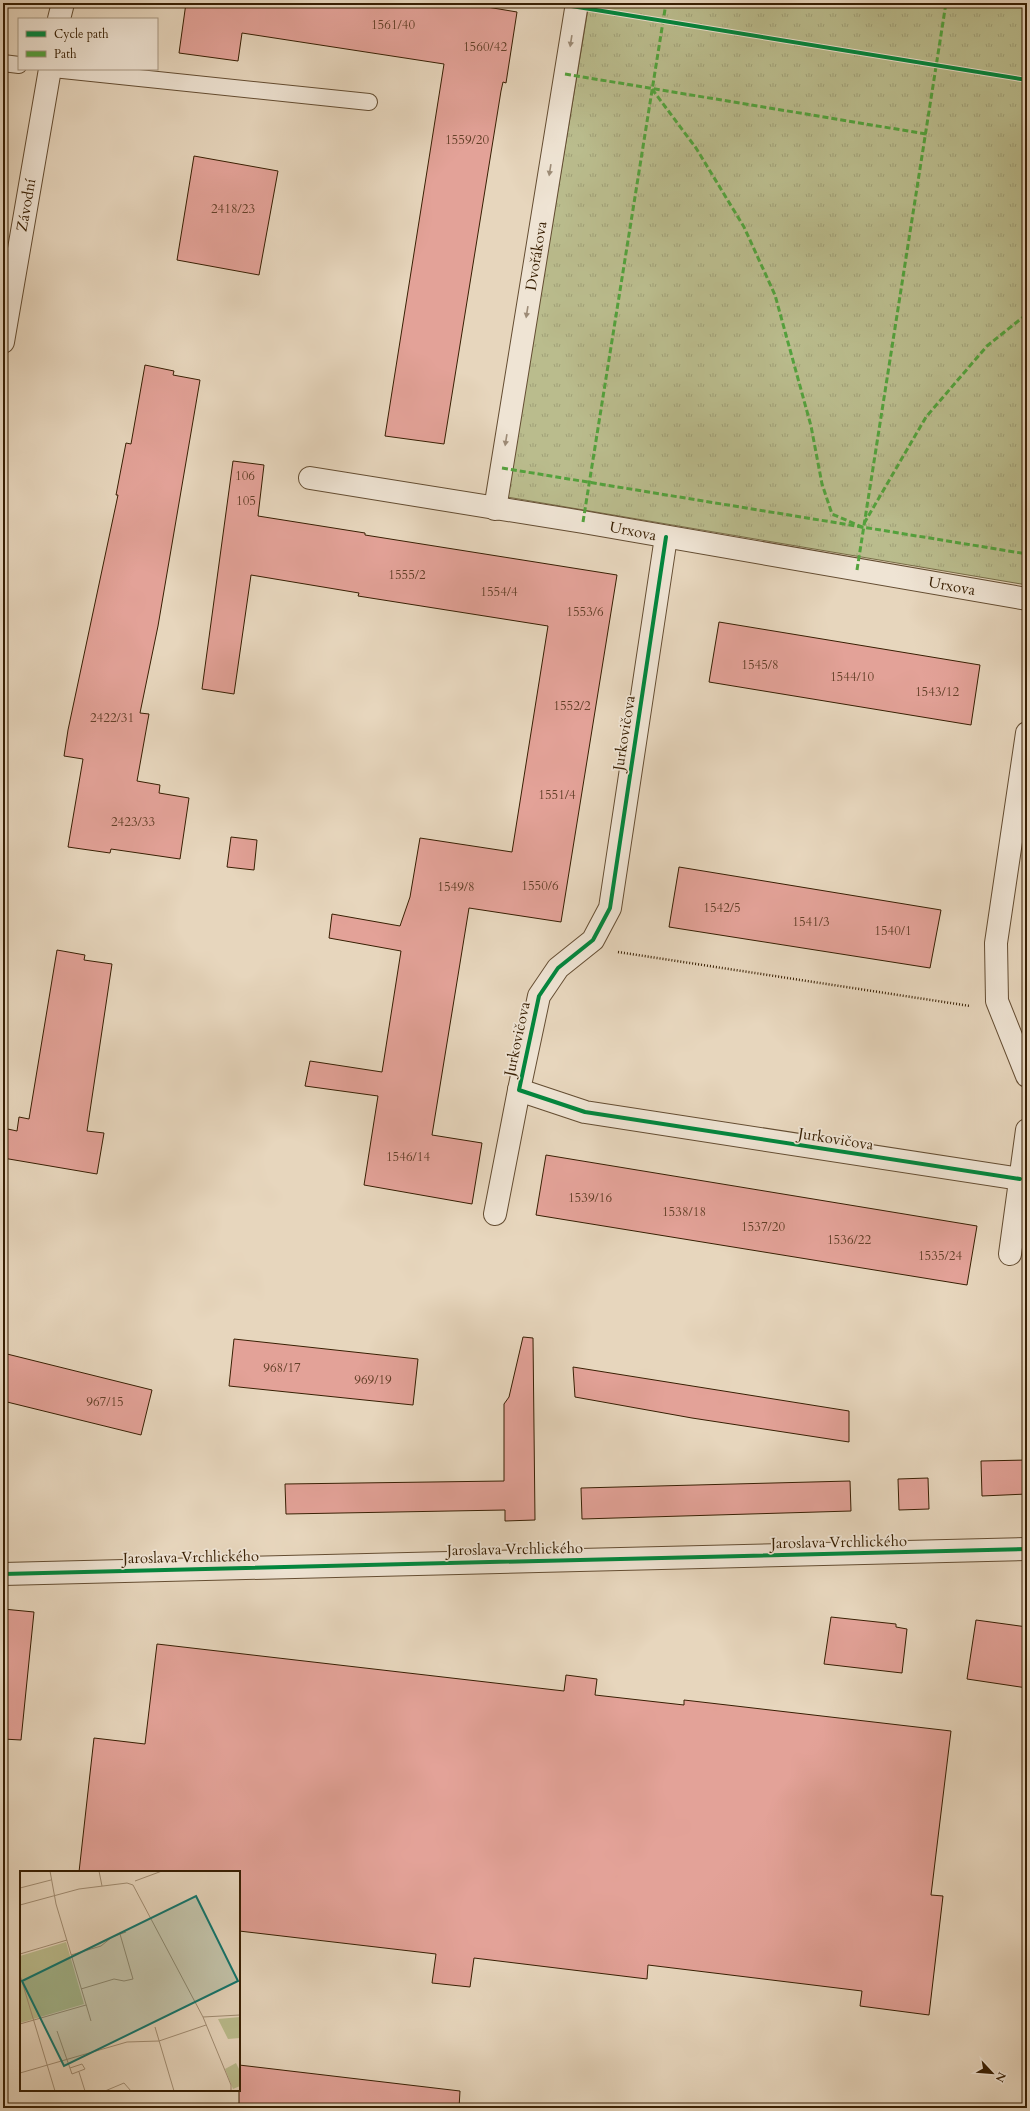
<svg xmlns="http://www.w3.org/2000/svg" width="1030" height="2111" font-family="Cardo,serif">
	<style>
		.grass { fill: url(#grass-tufts); stroke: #796e48 }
		.building { fill: #e3a298; stroke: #381f03 }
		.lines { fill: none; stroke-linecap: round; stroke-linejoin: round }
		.service-casing { stroke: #644d32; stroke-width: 18 }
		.minor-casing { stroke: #644d32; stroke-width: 24 }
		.path { stroke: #381f03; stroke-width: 2.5; stroke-dasharray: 1 2; stroke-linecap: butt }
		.service { stroke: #efe4d4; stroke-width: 16 }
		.minor { stroke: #efe4d4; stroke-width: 22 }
		.quiet { stroke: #53a23d; stroke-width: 3; stroke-dasharray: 6 3; stroke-linecap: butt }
		.cycleway-casing { stroke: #efe4d4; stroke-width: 6 }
		.cycleway { stroke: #00873e; stroke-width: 4 }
		.oneway { fill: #9d8b76 }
		.labels { text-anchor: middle; stroke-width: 3.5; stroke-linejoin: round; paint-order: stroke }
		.number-label { font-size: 13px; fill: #634028 }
		.street-label { font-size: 15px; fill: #381f03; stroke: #efe4d4 }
		.inset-road { fill: none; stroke: #a18d73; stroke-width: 1 }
		.view { fill: #0f766e; fill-opacity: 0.15; stroke: #0f766e; stroke-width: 2 }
		.inset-edge { fill: none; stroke: #381f03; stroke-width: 2 }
	</style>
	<defs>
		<pattern id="grass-tufts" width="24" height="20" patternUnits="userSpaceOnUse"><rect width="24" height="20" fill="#babc8d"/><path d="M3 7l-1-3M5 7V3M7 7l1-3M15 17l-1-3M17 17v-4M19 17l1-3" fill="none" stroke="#a1a178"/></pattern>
	</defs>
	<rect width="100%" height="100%" fill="#e7d6bd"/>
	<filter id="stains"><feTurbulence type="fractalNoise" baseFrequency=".005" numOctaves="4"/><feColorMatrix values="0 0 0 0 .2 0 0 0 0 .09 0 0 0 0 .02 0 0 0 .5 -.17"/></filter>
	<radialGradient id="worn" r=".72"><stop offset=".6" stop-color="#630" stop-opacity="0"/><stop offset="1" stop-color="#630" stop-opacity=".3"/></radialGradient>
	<path class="grass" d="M 589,3 L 1027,3 L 1027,585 L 507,497 Z"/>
	<g class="building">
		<path d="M 186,3 L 463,3 L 517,12 L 506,83 L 503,82 L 501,91 L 444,444 L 385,436 L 444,64 L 242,33 L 238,61 L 179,53 Z"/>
		<path d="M 194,156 L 278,171 L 259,275 L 177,260 Z"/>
		<path d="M 145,365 L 174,371 L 173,375 L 200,380 L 158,626 L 140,713 L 149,714 L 137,781 L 160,785 L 159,793 L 189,798 L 180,859 L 111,849 L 110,853 L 68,847 L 83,759 L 64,756 L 68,730 L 118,495 L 116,495 L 126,443 L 131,444 Z"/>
		<path d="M 233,461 L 264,465 L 258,516 L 365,533 L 365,535 L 617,575 L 561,922 L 469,908 L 432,1135 L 482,1143 L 472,1204 L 364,1185 L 378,1096 L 305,1086 L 310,1061 L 382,1072 L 401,951 L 329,938 L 332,914 L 400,926 L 410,897 L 420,838 L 512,852 L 548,626 L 358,596 L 359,593 L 251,575 L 234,694 L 202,689 Z"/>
		<path d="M 719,622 L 980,665 L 971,725 L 709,682 Z"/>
		<path d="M 231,837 L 257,840 L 254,870 L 227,867 Z"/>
		<path d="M 679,867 L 941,910 L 930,968 L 669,927 Z"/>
		<path d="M 57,950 L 85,955 L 84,960 L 112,964 L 87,1131 L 104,1133 L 97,1174 L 3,1158 L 3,1128 L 17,1131 L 19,1117 L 29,1119 Z"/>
		<path d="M 546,1155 L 977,1226 L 967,1285 L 536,1215 Z"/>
		<path d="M 523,1337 L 533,1338 L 535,1520 L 505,1521 L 505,1510 L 286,1514 L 285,1484 L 504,1481 L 504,1404 L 509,1397 Z"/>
		<path d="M 234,1339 L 418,1359 L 413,1405 L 229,1386 Z"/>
		<path d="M 3,1353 L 152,1390 L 141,1435 L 3,1401 Z"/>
		<path d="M 573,1367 L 849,1411 L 849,1442 L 692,1418 L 575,1397 Z"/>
		<path d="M 1027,1460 L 1027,1494 L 982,1496 L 981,1461 Z"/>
		<path d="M 928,1478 L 929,1509 L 899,1510 L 898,1479 Z"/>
		<path d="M 850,1481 L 851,1511 L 582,1519 L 581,1488 Z"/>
		<path d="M 3,1609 L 34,1612 L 21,1740 L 3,1739 Z"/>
		<path d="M 831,1617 L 896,1624 L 896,1627 L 907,1629 L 902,1673 L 824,1664 Z"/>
		<path d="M 976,1620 L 1027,1627 L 1027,1688 L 967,1679 Z"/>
		<path d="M 157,1644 L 564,1691 L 566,1675 L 597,1679 L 595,1695 L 684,1705 L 684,1700 L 951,1731 L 931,1895 L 943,1896 L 929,2015 L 860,2006 L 862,1991 L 648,1965 L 647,1979 L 474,1958 L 470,1987 L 432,1983 L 436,1954 L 239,1931 L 239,1872 L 79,1872 L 94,1738 L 145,1744 Z"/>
		<path d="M 239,2065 L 460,2091 L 459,2108 L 239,2108 Z"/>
	</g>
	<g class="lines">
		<defs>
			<g id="service">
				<path d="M 3,63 L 19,65"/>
				<path d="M 53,69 L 369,102"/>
			</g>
			<g id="minor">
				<path d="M 59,19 L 63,3"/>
				<path d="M 3,342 L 50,69"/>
				<path d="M 310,478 L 583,522 L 1027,599"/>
				<path d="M 495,509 L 577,3"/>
				<path d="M 666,537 L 610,908 L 593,940 L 558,968 L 539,996 L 519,1090 L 585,1112 L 1020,1179"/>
				<path d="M 1027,733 L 996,943 L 997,1001 L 1027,1076"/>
				<path d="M 495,1214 L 519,1090"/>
				<path d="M 1010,1254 L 1027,1130"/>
				<path d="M 3,1574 L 1027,1549"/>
			</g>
		</defs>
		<use href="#service" class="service-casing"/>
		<use href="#minor" class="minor-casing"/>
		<path class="path" d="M 618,952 L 970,1006"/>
		<use href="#service" class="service"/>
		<use href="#minor" class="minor"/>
		<g class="quiet">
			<path d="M 565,74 L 926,134"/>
			<path d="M 652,89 L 696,148 L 744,227 L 775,295 L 811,426 L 822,484 L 832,514 L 862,527 L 926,417 L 987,346 L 1027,314"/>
			<path d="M 502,468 L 1027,554"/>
			<path d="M 583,522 L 666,3"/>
			<path d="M 857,570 L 946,3"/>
		</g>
		<defs>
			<g id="cycleway">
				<path d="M 553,3 L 1027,80"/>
				<path d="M 666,537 L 610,908 L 593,940 L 558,968 L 539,996 L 519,1090 L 585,1112 L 1020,1179"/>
				<path d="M 3,1574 L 1027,1549"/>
			</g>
		</defs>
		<use href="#cycleway" class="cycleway-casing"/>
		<use href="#cycleway" class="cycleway"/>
	</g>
	<defs><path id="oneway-solid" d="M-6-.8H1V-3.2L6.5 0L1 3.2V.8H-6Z"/></defs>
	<g class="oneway">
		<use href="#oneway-solid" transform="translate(571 41) rotate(99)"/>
		<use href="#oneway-solid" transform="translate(550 170) rotate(99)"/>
		<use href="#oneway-solid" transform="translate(527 312) rotate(99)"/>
		<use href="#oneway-solid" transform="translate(506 440) rotate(99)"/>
	</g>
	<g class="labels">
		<g class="number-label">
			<text x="393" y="29">1561/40</text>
			<text x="485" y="51">1560/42</text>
			<text x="467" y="144">1559/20</text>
			<text x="233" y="213">2418/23</text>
			<text x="245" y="480">106</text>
			<text x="246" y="505">105</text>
			<text x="407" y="579">1555/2</text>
			<text x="499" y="596">1554/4</text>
			<text x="585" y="616">1553/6</text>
			<text x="760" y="669">1545/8</text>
			<text x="852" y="681">1544/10</text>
			<text x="937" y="696">1543/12</text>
			<text x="572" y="710">1552/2</text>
			<text x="112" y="722">2422/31</text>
			<text x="557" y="799">1551/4</text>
			<text x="133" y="826">2423/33</text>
			<text x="540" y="890">1550/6</text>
			<text x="456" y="891">1549/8</text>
			<text x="722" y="912">1542/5</text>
			<text x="811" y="926">1541/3</text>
			<text x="893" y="935">1540/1</text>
			<text x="408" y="1161">1546/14</text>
			<text x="590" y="1202">1539/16</text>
			<text x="684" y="1216">1538/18</text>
			<text x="763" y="1231">1537/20</text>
			<text x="849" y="1244">1536/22</text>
			<text x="940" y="1260">1535/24</text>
			<text x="282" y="1372">968/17</text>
			<text x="373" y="1384">969/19</text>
			<text x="105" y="1406">967/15</text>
		</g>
		<g class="street-label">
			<text transform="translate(26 205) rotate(-80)" y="5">Závodní</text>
			<text transform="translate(536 256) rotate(-81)" y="5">Dvořákova</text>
			<text transform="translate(633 531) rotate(11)" y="5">Urxova</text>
			<text transform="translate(952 586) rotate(10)" y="5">Urxova</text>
			<text transform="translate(624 733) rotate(-81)" y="5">Jurkovičova</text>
			<text transform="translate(517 1039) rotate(-78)" y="5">Jurkovičova</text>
			<text transform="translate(836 1139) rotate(9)" y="5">Jurkovičova</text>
			<text transform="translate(839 1542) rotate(-1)" y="5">Jaroslava Vrchlického</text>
			<text transform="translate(515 1549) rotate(-1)" y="5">Jaroslava Vrchlického</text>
			<text transform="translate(191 1557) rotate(-1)" y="5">Jaroslava Vrchlického</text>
		</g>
	</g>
	<g transform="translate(20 1871)">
		<rect width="220" height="220" fill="#e7d6bd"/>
		<path d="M 46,71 L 64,133 L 0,152 L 0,85 ZM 220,146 L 220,167 L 208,168 L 198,148 ZM 216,192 L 220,200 L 220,215 L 213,218 L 205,198 Z" fill="#babc8d"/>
		<path class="inset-road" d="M 30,0 L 36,33 L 71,150M 79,0 L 82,15M 115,10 L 142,0M 113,14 L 183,146 L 211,214 L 211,220M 0,17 L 31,9M 0,34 L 59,18 L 107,12 L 113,14M 0,83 L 47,69M 51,84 L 81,75 L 92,66 L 106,61M 0,104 L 35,220M 61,118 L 94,108 L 104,110 L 113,108 L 100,63M 183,146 L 220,144M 0,153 L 66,134M 135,156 L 154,220M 37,160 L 52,203 L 65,198 L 62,193 L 50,197M 59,201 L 65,220M 0,202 L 107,171 L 139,170 L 186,154M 85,220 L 104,212 L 111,220"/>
		<path class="view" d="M 176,25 L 218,110 L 44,195 L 2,110 Z"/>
		<rect width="220" height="220" class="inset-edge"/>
	</g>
	<rect width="1030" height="2111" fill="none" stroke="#e7d6bd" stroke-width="16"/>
	<rect x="4" y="4" width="1022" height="2103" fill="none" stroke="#381f03" stroke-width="2"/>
	<rect x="8" y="8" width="1014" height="2095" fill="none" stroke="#381f03"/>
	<rect x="18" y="18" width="140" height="52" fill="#efe4d4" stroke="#a69580"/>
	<rect x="26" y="31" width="20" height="6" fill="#00873e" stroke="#a69580"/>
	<text x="54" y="38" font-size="12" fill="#381f03">Cycle path</text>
	<rect x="26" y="51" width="20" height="6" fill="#53a23d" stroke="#a69580"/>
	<text x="54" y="58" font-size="12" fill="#381f03">Path</text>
	<g transform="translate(992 2073) rotate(116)" stroke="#efe4d4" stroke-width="3" paint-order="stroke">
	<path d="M0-3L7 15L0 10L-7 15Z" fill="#381f03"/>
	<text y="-6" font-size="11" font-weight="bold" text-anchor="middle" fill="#381f03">N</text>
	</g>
	<rect width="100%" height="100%" filter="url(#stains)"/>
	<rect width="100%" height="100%" fill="url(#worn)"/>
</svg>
